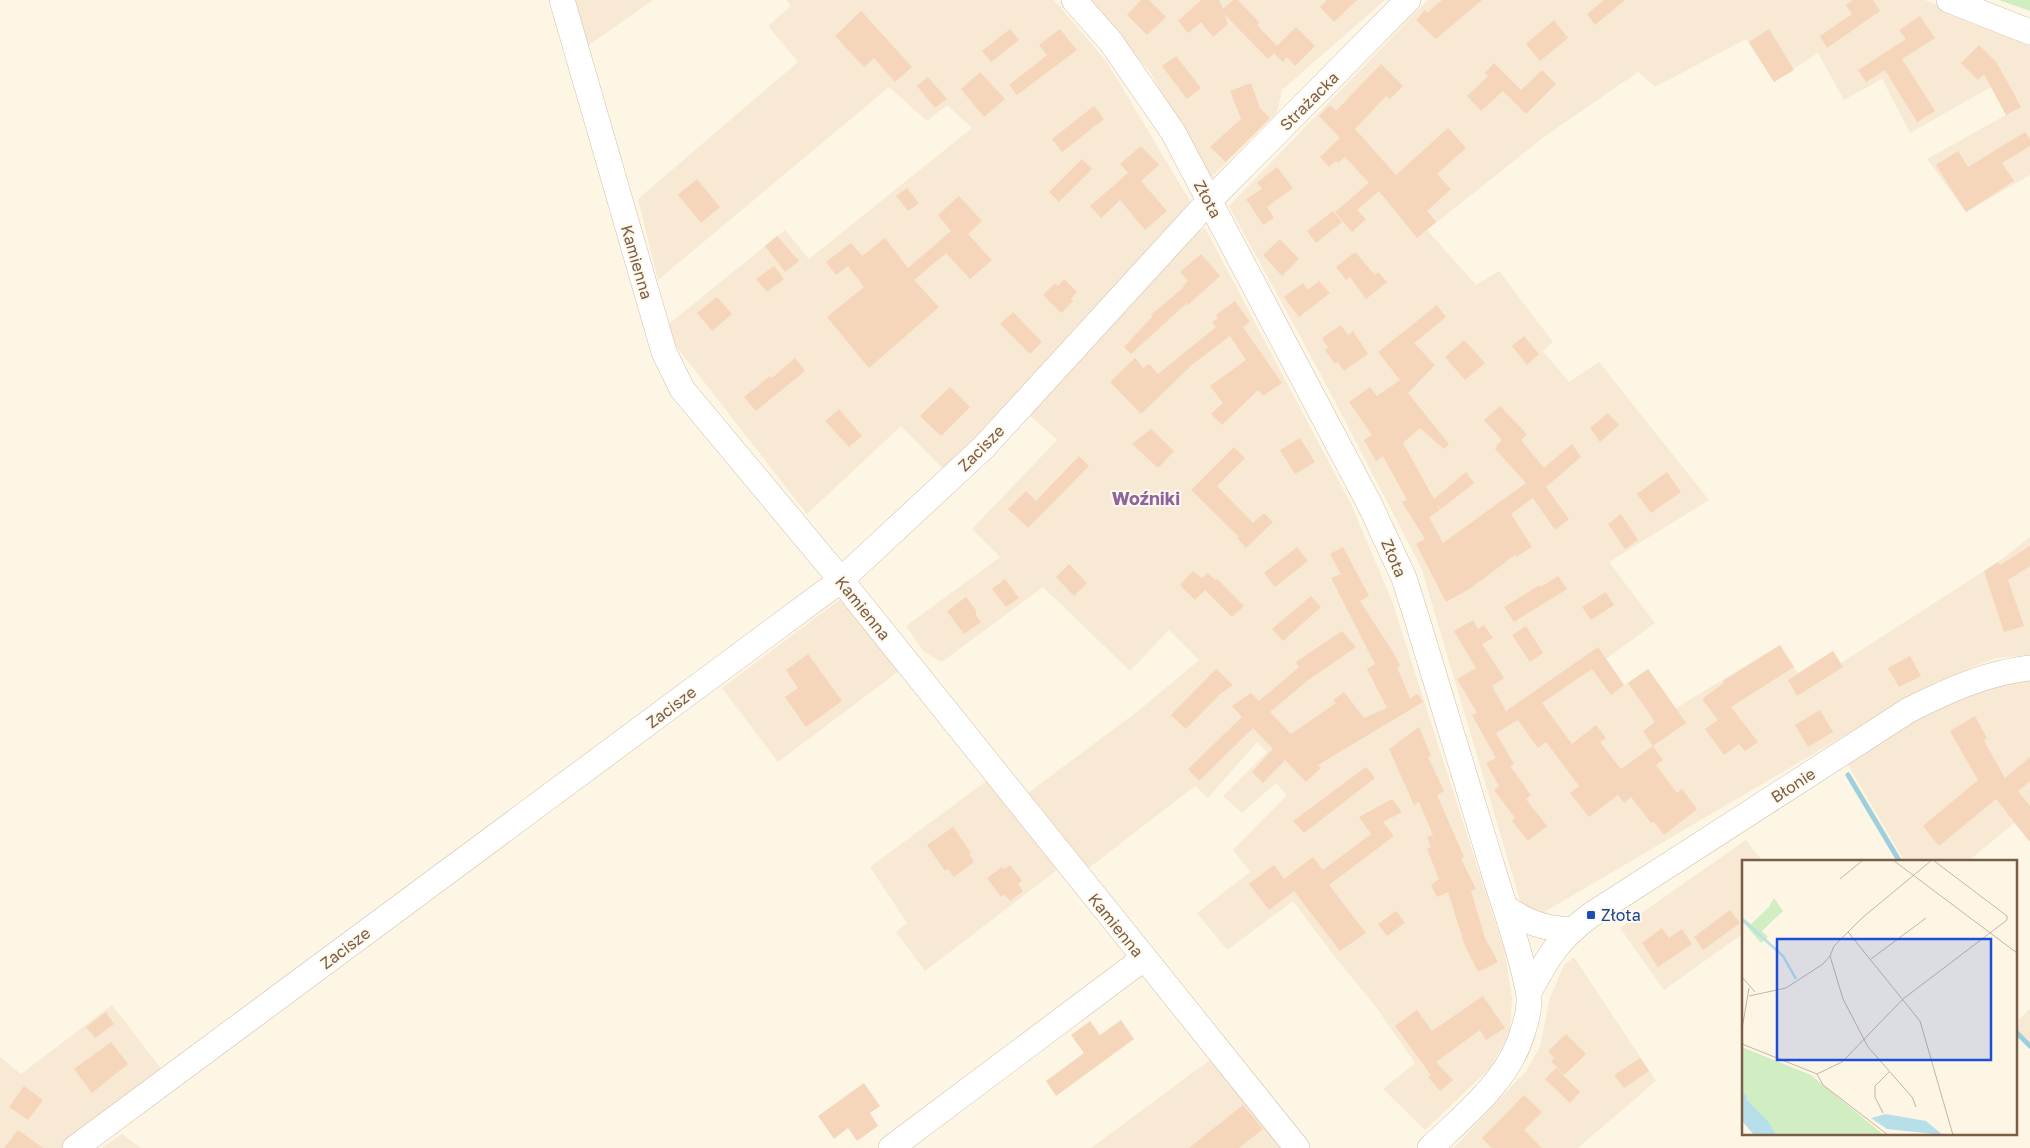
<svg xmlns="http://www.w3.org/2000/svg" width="2030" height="1148" font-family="'Golos Text',sans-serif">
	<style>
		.residential { fill: #f7e9d3 }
		.green { fill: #d1eec2 }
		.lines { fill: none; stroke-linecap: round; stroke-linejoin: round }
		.stream { stroke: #9dcfdd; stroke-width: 5 }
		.building { fill: #f6d6ba }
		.minor-casing { stroke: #d1bea9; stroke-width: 26 }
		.minor { stroke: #fff; stroke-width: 25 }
		.transit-dot { fill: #1a4fb4; stroke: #fff9ed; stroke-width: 2 }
		.labels { text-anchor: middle; stroke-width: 4; stroke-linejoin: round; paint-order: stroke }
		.street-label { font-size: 16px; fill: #7a5d47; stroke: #fff9ed }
		.transit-label { font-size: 16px; fill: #164399; stroke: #fff9ed; text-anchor: start }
		.neighbourhood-label { font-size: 18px; font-weight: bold; fill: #8e639e; stroke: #fff9ed }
		.inset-river { fill: none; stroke: #b7dfea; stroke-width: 2.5 }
		.inset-road { fill: none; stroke: #c5b4a1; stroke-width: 1 }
		.view { fill: #1d4ed8; fill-opacity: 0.15; stroke: #1d4ed8; stroke-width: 2.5 }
		.inset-edge { fill: none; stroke: #7a5d47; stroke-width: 2.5 }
	</style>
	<rect width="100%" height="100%" fill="#fef6e5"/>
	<g class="residential">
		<path d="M 570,0 L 653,0 L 583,49 Z"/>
		<path d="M 786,0 L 1054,0 L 1107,62 L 1191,203 L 945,471 L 901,426 L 807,514 L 665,332 L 665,327 L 785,230 L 809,259 L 972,128 L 947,105 L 927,121 L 889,87 L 658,280 L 638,199 L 798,62 L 768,26 L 791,6 Z"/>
		<path d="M 1087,0 L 1385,0 L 1282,90 L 1277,113 L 1210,178 L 1192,155 L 1151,73 Z"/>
		<path d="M 1428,0 L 1925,0 L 2030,44 L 2030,175 L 1966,212 L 1927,159 L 2006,115 L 1991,87 L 1910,133 L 1882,79 L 1844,100 L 1818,53 L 1774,82 L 1746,39 L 1655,87 L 1638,72 L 1544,137 L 1427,230 L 1476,285 L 1499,271 L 1553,342 L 1543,351 L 1569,382 L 1599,362 L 1709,500 L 1609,562 L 1655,623 L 1606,659 L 1624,685 L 1648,669 L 1676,708 L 1780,645 L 1798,673 L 1833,651 L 1841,663 L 1998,562 L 2030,537 L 2030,655 L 1995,658 L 1934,683 L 1541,914 L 1522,907 L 1421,567 L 1320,373 L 1229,206 Z"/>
		<path d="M 1205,228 L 1351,504 L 1392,601 L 1505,953 L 1512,998 L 1510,1033 L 1489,1069 L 1425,1130 L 1383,1089 L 1415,1063 L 1376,1007 L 1335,957 L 1293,901 L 1227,950 L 1197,913 L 1250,872 L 1233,850 L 1287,795 L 1276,783 L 1242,813 L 1223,796 L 1267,752 L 1257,742 L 1208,798 L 1195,786 L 1085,871 L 1024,796 L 1138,711 L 1199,660 L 1169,630 L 1130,671 L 1043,587 L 942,662 L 924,652 L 906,626 L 1000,557 L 972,529 L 1057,440 L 1026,412 L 1191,235 Z"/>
		<path d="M 842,598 L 899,671 L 778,762 L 722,688 Z"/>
		<path d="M 2030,680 L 2030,842 L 2014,823 L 1967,862 L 1905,862 L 1848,765 L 1910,722 L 1974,694 L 2008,682 Z"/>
		<path d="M 989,779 L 1061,867 L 925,971 L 896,932 L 907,923 L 870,867 Z"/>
		<path d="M 1746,840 L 1763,862 L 1744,862 L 1744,933 L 1664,990 L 1620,928 Z"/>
		<path d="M 1574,957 L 1656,1081 L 1578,1148 L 1454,1148 L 1526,1071 L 1540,1047 L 1550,997 L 1564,965 Z"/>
		<path d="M 112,1005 L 166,1075 L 67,1148 L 0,1148 L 0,1057 L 21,1074 Z"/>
		<path d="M 2030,1009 L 2030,1047 L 2016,1035 L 2016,1022 Z"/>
		<path d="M 1214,1057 L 1290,1148 L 1091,1148 Z"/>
		<path d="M 122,1134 L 141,1148 L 102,1148 Z"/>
	</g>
	<path class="green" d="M 1999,0 L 2030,0 L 2030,11 Z"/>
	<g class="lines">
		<g class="stream">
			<path d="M 1848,775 L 1900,862"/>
			<path d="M 2016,1032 L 2030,1046"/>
		</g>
	</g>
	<g class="building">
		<path d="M 1141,0 L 1149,0 L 1166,17 L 1147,35 L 1127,15 Z"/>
		<path d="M 1201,0 L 1219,0 L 1223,9 L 1233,0 L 1238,0 L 1260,23 L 1257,25 L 1277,46 L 1296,27 L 1315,46 L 1295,66 L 1287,57 L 1283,62 L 1274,53 L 1268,59 L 1224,14 L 1228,24 L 1213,37 L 1201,22 L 1188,33 L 1178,21 Z"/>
		<path d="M 1327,0 L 1357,0 L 1334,22 L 1320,7 Z"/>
		<path d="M 1442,0 L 1482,0 L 1436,39 L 1416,20 L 1425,10 L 1427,13 Z"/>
		<path d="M 1604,0 L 1625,0 L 1595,25 L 1587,14 Z"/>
		<path d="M 1853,0 L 1873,0 L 1880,11 L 1827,48 L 1820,36 L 1852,14 L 1846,5 Z"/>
		<path d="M 861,11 L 912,67 L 895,82 L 874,58 L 864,67 L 835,36 Z"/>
		<path d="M 1920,16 L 1935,38 L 1902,59 L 1935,111 L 1917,122 L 1885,70 L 1866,82 L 1858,70 L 1906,39 L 1899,30 Z"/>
		<path d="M 1554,20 L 1568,38 L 1540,61 L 1526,44 Z"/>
		<path d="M 1010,29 L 1019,40 L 991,62 L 982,51 Z"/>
		<path d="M 1060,29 L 1077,50 L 1017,95 L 1009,85 L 1047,55 L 1039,45 Z"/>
		<path d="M 1769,29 L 1794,70 L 1774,82 L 1749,42 Z"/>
		<path d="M 1979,45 L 1997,63 L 2021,107 L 2006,115 L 1984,74 L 1978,80 L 1961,63 Z"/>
		<path d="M 1176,56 L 1201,88 L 1187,99 L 1162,66 Z"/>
		<path d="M 1494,63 L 1521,90 L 1542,70 L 1556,84 L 1526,114 L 1503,91 L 1481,111 L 1467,96 L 1488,76 L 1485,73 Z"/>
		<path d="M 1381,64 L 1403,86 L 1390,99 L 1386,96 L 1355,129 L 1396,175 L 1448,128 L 1466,148 L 1437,174 L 1451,189 L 1427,211 L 1436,222 L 1417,238 L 1379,191 L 1357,210 L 1366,219 L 1352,232 L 1335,212 L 1369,183 L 1345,157 L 1338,163 L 1336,161 L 1329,167 L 1320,157 L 1340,138 L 1319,116 L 1330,105 L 1336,111 Z"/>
		<path d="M 980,72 L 1005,99 L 984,117 L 961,89 Z"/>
		<path d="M 928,77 L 947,99 L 935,108 L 917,86 Z"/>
		<path d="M 1251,83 L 1260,108 L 1270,118 L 1226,162 L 1210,147 L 1241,119 L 1230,91 Z"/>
		<path d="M 1094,106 L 1104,119 L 1062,152 L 1052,139 Z"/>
		<path d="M 2025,132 L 2030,139 L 2030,146 L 2002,163 L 2014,181 L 1966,212 L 1936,165 L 1958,151 L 1968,167 Z"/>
		<path d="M 1141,146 L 1159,165 L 1141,181 L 1167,211 L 1145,230 L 1120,200 L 1101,218 L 1090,206 L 1128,173 L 1120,164 Z"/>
		<path d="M 1082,159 L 1092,169 L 1059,202 L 1049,192 Z"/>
		<path d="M 1277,167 L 1293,188 L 1267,207 L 1274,218 L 1263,225 L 1246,199 L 1262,189 L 1257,183 Z"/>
		<path d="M 697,179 L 720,207 L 701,223 L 678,195 Z"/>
		<path d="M 907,188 L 919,203 L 908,211 L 896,196 Z"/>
		<path d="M 959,196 L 982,221 L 968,234 L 992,260 L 970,279 L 946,253 L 914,280 L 939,307 L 869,368 L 827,317 L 864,287 L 848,266 L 836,275 L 826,262 L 851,243 L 862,256 L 885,238 L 908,268 L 951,231 L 938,215 Z"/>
		<path d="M 1333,211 L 1342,222 L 1316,243 L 1307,231 Z"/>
		<path d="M 777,236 L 799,261 L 785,272 L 765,246 Z"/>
		<path d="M 1280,239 L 1299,259 L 1282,276 L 1263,255 Z"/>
		<path d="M 1355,252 L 1375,275 L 1378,272 L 1387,282 L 1366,299 L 1350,277 L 1346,280 L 1336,267 Z"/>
		<path d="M 1201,254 L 1220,276 L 1188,305 L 1187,303 L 1131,354 L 1124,347 L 1153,316 L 1151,315 L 1184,287 L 1183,286 L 1188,281 L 1180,272 Z"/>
		<path d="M 774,266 L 784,279 L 767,292 L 756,279 Z"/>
		<path d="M 1064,279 L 1077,292 L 1071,299 L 1073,301 L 1061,313 L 1043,295 L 1055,283 L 1058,286 Z"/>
		<path d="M 1319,281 L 1330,293 L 1299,317 L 1284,297 L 1303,283 L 1308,290 Z"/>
		<path d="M 717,297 L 732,314 L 712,331 L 697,313 Z"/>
		<path d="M 1235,301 L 1250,322 L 1243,327 L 1282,383 L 1263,396 L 1258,390 L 1222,425 L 1211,414 L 1223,403 L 1210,386 L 1246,360 L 1230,336 L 1193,364 L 1141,414 L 1110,382 L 1135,358 L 1143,368 L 1149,364 L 1158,374 L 1216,327 L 1212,322 L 1218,318 L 1216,315 Z"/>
		<path d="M 1437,305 L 1446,317 L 1414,343 L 1435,365 L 1408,393 L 1449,444 L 1444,449 L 1420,428 L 1403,443 L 1434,499 L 1466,472 L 1474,483 L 1441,509 L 1436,503 L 1440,510 L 1429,517 L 1443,543 L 1526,483 L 1495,449 L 1497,447 L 1496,446 L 1502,440 L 1484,420 L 1500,406 L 1527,434 L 1521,440 L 1544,468 L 1572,444 L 1581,457 L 1546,487 L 1569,519 L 1555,530 L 1533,498 L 1511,514 L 1532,547 L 1516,557 L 1515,555 L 1471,588 L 1446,602 L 1416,544 L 1425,539 L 1402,502 L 1407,500 L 1383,456 L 1376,461 L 1364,440 L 1372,435 L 1349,402 L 1370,387 L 1377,396 L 1400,380 L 1378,352 Z"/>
		<path d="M 1013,312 L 1042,342 L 1030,354 L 1000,324 Z"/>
		<path d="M 1341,325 L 1348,335 L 1353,331 L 1368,354 L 1344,371 L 1338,362 L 1335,364 L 1325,350 L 1328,348 L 1322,338 Z"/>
		<path d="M 1524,336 L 1539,354 L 1527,365 L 1512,346 Z"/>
		<path d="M 1464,340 L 1485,363 L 1465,380 L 1445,357 Z"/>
		<path d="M 795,358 L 805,371 L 756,411 L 744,397 L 770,376 L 772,378 Z"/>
		<path d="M 950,387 L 970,407 L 941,436 L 920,416 Z"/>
		<path d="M 839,409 L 862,436 L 849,447 L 825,421 Z"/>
		<path d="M 1608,413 L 1619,425 L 1600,442 L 1590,428 Z"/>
		<path d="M 1151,429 L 1174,451 L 1158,468 L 1132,444 Z"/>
		<path d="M 1300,438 L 1315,462 L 1295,474 L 1280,450 Z"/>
		<path d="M 1234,447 L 1245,458 L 1217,486 L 1253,523 L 1264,513 L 1273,522 L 1246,548 L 1237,538 L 1239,537 L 1191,490 Z"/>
		<path d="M 1079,456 L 1089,466 L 1028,528 L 1008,509 L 1026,491 L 1036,501 Z"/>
		<path d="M 1667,472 L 1681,492 L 1651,513 L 1637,494 Z"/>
		<path d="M 1621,514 L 1638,540 L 1625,549 L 1608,524 Z"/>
		<path d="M 2030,546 L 2030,566 L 2008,580 L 2024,626 L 2004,632 L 1984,571 L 1998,562 L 2000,565 Z"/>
		<path d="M 1297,547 L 1308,561 L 1275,587 L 1264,573 Z"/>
		<path d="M 1343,547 L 1369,596 L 1360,601 L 1393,652 L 1400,666 L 1397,667 L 1410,698 L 1418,694 L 1423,702 L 1318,765 L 1321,768 L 1306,782 L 1285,760 L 1263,783 L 1252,772 L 1273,749 L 1253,728 L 1199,781 L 1188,769 L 1242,717 L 1232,706 L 1251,693 L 1259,701 L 1299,667 L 1296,662 L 1342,631 L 1356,647 L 1307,681 L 1270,712 L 1291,734 L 1336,703 L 1333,700 L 1344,692 L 1364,718 L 1387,708 L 1367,669 L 1375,664 L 1331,578 L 1341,574 L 1330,554 Z"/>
		<path d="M 1069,564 L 1087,583 L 1074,596 L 1056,577 Z"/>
		<path d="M 1193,571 L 1202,578 L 1208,573 L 1215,580 L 1217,579 L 1244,606 L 1232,617 L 1205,590 L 1195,600 L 1180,585 Z"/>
		<path d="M 1558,576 L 1567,589 L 1514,622 L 1504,607 L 1540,585 L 1541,587 Z"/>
		<path d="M 1005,579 L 1019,598 L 1006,607 L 992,589 Z"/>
		<path d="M 1606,592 L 1614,605 L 1591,620 L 1582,607 Z"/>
		<path d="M 1311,596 L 1321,607 L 1283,641 L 1272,629 Z"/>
		<path d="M 966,597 L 976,610 L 976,615 L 981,622 L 964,634 L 947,611 Z"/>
		<path d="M 1473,620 L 1478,629 L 1484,625 L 1493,638 L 1482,644 L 1504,678 L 1492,686 L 1506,711 L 1598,647 L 1624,685 L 1611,695 L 1592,669 L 1542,703 L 1572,744 L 1596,725 L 1606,738 L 1600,742 L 1621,769 L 1653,746 L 1663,760 L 1656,765 L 1677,793 L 1682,789 L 1697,809 L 1664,835 L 1654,822 L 1651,823 L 1631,797 L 1624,803 L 1618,795 L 1589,817 L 1570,793 L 1579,786 L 1546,742 L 1538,748 L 1518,720 L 1496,733 L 1514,764 L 1510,766 L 1531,795 L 1526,799 L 1547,826 L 1528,841 L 1512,821 L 1515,818 L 1494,790 L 1499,786 L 1486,763 L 1496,758 L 1472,715 L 1477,713 L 1457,679 L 1476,668 L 1454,631 Z"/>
		<path d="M 1526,626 L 1543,653 L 1530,662 L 1512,635 Z"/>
		<path d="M 1780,645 L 1794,667 L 1731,707 L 1758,742 L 1745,751 L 1739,744 L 1724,755 L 1705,729 L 1718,720 L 1702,699 L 1724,683 L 1723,681 Z"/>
		<path d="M 1833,651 L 1843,667 L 1797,696 L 1788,680 Z"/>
		<path d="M 808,654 L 842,701 L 806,727 L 785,697 L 798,688 L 786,670 Z"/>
		<path d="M 1910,656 L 1921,676 L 1899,687 L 1888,668 Z"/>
		<path d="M 1216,669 L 1233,685 L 1220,694 L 1186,729 L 1171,715 Z"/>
		<path d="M 1648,669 L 1686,723 L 1653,746 L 1643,731 L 1655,722 L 1628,683 Z"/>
		<path d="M 1820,710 L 1833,732 L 1808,747 L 1795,725 Z"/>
		<path d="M 1975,716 L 1987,738 L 1984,740 L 1989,750 L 2005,778 L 2030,757 L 2030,781 L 2018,791 L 2030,806 L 2030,842 L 1996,799 L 1939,846 L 1923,826 L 1978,780 L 1950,731 Z"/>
		<path d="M 1419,727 L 1431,756 L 1428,757 L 1444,791 L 1437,795 L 1464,857 L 1461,859 L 1476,889 L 1471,891 L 1485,938 L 1498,962 L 1478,972 L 1465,946 L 1448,892 L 1437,897 L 1431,885 L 1439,879 L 1427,849 L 1431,847 L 1427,837 L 1433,835 L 1419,802 L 1414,805 L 1389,749 Z"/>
		<path d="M 1366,767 L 1375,778 L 1304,833 L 1293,821 Z"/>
		<path d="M 1392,799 L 1402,812 L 1383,822 L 1394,836 L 1329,885 L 1366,933 L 1340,951 L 1294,891 L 1269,910 L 1249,884 L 1274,865 L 1284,879 L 1313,857 L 1323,870 L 1371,834 L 1359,817 Z"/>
		<path d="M 953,827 L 971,853 L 969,854 L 974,862 L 954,877 L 948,869 L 945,871 L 927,845 Z"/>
		<path d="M 1010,865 L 1022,881 L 1018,884 L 1023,891 L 1010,901 L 1004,894 L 1001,897 L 987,878 L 1002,867 L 1004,869 Z"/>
		<path d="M 1730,910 L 1740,923 L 1703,950 L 1694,937 Z"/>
		<path d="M 1396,911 L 1405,923 L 1387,936 L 1378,924 Z"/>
		<path d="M 1662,928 L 1669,938 L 1682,929 L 1692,944 L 1658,967 L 1642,943 Z"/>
		<path d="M 1483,996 L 1505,1028 L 1486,1040 L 1480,1030 L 1436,1062 L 1453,1080 L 1440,1091 L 1428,1077 L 1431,1075 L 1395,1026 L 1417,1010 L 1432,1031 Z"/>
		<path d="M 106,1012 L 114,1024 L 95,1038 L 86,1027 Z"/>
		<path d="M 1121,1020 L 1134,1039 L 1056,1096 L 1046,1081 L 1084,1053 L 1071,1035 L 1090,1021 L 1100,1035 Z"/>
		<path d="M 1566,1034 L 1586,1054 L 1564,1075 L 1551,1061 L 1554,1058 L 1548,1051 Z"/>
		<path d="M 111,1042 L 128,1064 L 92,1093 L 74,1069 Z"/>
		<path d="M 1640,1058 L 1649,1071 L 1624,1088 L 1614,1075 Z"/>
		<path d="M 1556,1068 L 1580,1092 L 1570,1103 L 1545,1079 Z"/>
		<path d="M 864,1083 L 880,1106 L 870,1113 L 878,1126 L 857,1141 L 848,1128 L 834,1139 L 818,1116 Z"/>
		<path d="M 24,1086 L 43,1100 L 28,1120 L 9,1107 Z"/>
		<path d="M 1524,1095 L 1542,1112 L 1524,1130 L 1542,1148 L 1492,1148 L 1482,1138 Z"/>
		<path d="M 1243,1105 L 1263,1129 L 1239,1148 L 1189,1148 Z"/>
		<path d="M 18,1130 L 43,1148 L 4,1148 Z"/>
	</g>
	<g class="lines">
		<defs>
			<g id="minor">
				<path d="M 562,0 L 664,352 L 682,389 L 841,580 L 1297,1148"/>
				<path d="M 1074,0 L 1111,42 L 1173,132 L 1370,505 L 1404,578 L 1417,619 C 1442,702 1467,784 1492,866 C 1504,907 1520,948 1528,990 C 1531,1002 1527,1019 1523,1031 C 1510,1079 1465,1115 1430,1148"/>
				<path d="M 1949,0 L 2030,32"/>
				<path d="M 1506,908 C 1529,923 1542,928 1570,930"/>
				<path d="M 1529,992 C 1548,957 1558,939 1591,915 L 1909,710 C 1949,690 1986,673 2030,668"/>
				<path d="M 75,1148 L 841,580 L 984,447 L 1209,201 L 1408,0"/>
				<path d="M 891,1148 L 1143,959"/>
			</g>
		</defs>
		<use href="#minor" class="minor-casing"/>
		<use href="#minor" class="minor"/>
	</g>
	<rect class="transit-dot" x="1586" y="910" width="10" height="10" rx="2.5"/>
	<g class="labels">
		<g class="street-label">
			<text transform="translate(1309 101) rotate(-45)" y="6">Strażacka</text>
			<text transform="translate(1208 199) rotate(62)" y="6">Złota</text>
			<text transform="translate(637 262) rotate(74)" y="6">Kamienna</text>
			<text transform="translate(981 448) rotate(-45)" y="6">Zacisze</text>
			<text transform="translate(1394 558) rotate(67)" y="6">Złota</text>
			<text transform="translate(863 608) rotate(51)" y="6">Kamienna</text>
			<text transform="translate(671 707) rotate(-37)" y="6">Zacisze</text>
			<text transform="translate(1793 785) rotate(-33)" y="6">Błonie</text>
			<text transform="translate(1116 925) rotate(51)" y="6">Kamienna</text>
			<text transform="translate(345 948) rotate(-37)" y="6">Zacisze</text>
		</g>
		<g class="transit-label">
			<text x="1601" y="921">Złota</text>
		</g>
		<g class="neighbourhood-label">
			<text x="1146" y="505">Woźniki</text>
		</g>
	</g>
	<g transform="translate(1742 860)">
		<rect width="275" height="275" fill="#fef6e5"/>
		<path d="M 32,38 L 41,51 L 20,71 L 26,77 L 19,83 L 0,61 L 1,58 L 9,64 L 27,47 ZM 0,187 L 69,215 L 142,275 L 34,275 L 4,239 L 6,236 L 0,233 Z" fill="#d1eec2"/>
		<path d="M 0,233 L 6,236 L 4,239 L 26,261 L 34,275 L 12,275 L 0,261 ZM 144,254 L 184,261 L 201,275 L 145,269 L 129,258 Z" fill="#b7dfea"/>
		<path class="inset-river" d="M 0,59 L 41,96 L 54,119"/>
		<path class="inset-road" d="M 151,0 L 275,93M 98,19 L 121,0M 106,72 L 178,161 L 211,275M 129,99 L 184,58M 0,117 L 13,132M 7,136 L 44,128 L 81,104 L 88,96M 0,169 L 7,128M 0,184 L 75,214 L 81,225 L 146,275M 75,214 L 100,202 L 161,139 L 265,60 L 265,56 L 191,0M 174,247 L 170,237 L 126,187 L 101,139 L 88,96 L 92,86 L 120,58 L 190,0M 141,253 L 133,237 L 133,226 L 147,212"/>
		<path class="view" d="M 35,79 L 249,79 L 249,200 L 35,200 Z"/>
		<rect width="275" height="275" class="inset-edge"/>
	</g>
</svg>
